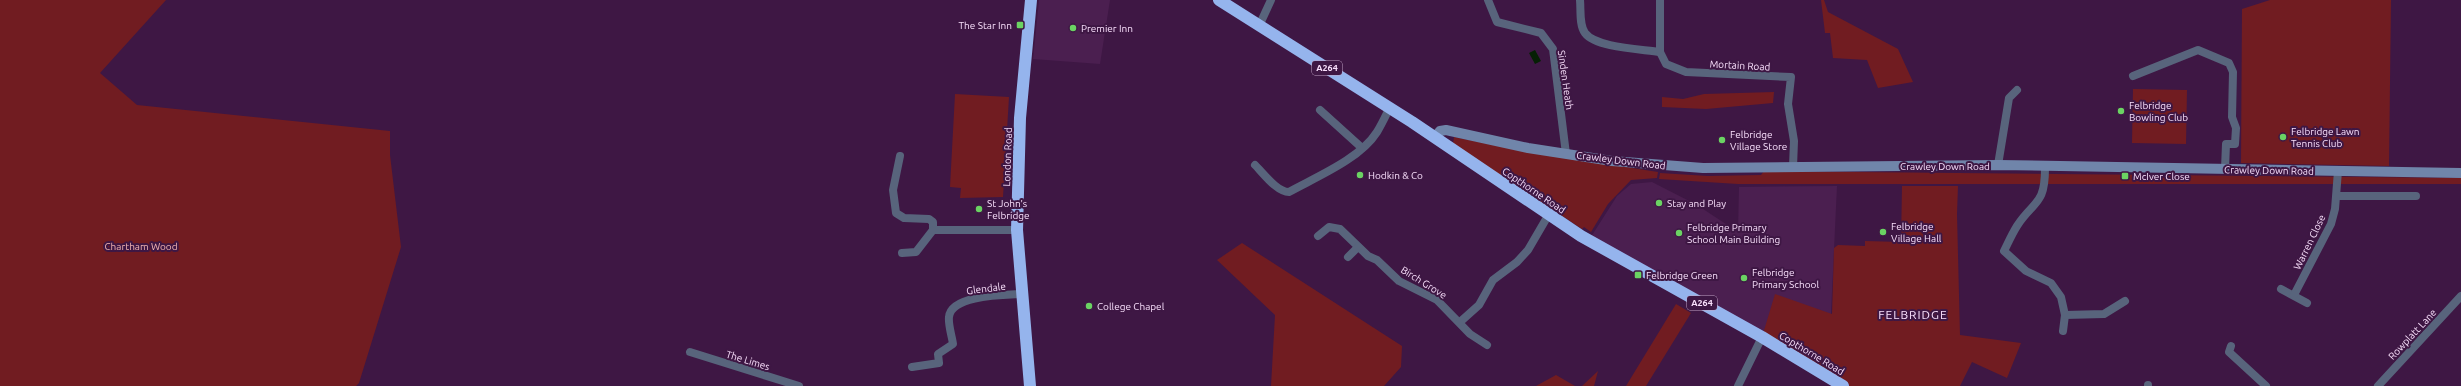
<svg xmlns="http://www.w3.org/2000/svg" width="2461" height="386" font-family="Ubuntu,sans-serif">
	<style>
		.built { fill: #4b1f50 }
		.green { fill: #711c21 }
		.water { fill: #062005 }
		.lines { fill: none; stroke-linecap: round; stroke-linejoin: round }
		.street { stroke: #58647c; stroke-width: 8 }
		.secondary { stroke: #7085aa; stroke-width: 10 }
		.highway { stroke: #95b4ed; stroke-width: 12 }
		.poi-dot { fill: #6bd363; stroke: #3e1744; stroke-width: 1.5 }
		.labels { text-anchor: middle; stroke-width: 4; stroke-linejoin: round; paint-order: stroke }
		.shield { fill: #3e1744; stroke: #c1a4c5; stroke-width: 1 }
		.shield-label { font-size: 9px; font-weight: bold; fill: #f9e0fc }
		.poi-label { font-size: 10px; fill: #f9e0fc; stroke: #3e1744; text-anchor: start }
		.street-label { font-size: 10px; fill: #f9e0fc; stroke: #3e1744 }
		.park-label { font-size: 10px; fill: #f3b6b2; stroke: #3e1744 }
		.quarter-label { font-size: 12px; letter-spacing: 1px; fill: #f9e0fc; stroke: #3e1744 }
	</style>
	<rect width="100%" height="100%" fill="#3e1744"/>
	<g class="built">
		<path d="M 1039,0 L 1110,0 L 1100,64 L 1033,59 Z"/>
		<path d="M 1652,182 L 1697,205 L 1738,232 L 1739,187 L 1837,186 L 1828,377 L 1589,240 L 1617,196 L 1631,184 Z"/>
	</g>
	<g class="green">
		<path d="M 0,0 L 166,0 L 100,73 L 137,105 L 390,131 L 390,155 L 401,247 L 359,383 L 356,386 L 0,386 Z"/>
		<path d="M 1821,0 L 1824,0 L 1828,12 L 1898,49 L 1913,82 L 1878,88 L 1867,60 L 1833,58 L 1830,33 L 1825,33 Z"/>
		<path d="M 2270,0 L 2391,0 L 2389,166 L 2241,163 L 2242,9 Z"/>
		<path d="M 2133,89 L 2187,90 L 2186,144 L 2132,143 Z"/>
		<path d="M 1774,92 L 1773,103 L 1706,109 L 1662,107 L 1662,97 L 1683,99 L 1704,94 Z"/>
		<path d="M 955,94 L 1009,97 L 1003,197 L 960,198 L 961,188 L 950,187 Z"/>
		<path d="M 1454,137 L 1529,152 L 1658,172 L 1657,178 L 1631,180 L 1608,204 L 1591,232 L 1584,227 L 1582,229 L 1453,144 Z"/>
		<path d="M 1764,171 L 2461,178 L 2461,184 L 1738,184 L 1659,179 L 1660,173 L 1708,176 L 1761,175 Z"/>
		<path d="M 1902,186 L 1958,186 L 1957,214 L 1960,335 L 2021,343 L 2007,378 L 1972,362 L 1960,386 L 1844,386 L 1762,337 L 1775,294 L 1832,314 L 1834,248 L 1838,245 L 1865,246 L 1865,241 L 1901,242 Z"/>
		<path d="M 1242,243 L 1402,346 L 1401,367 L 1384,386 L 1271,386 L 1275,315 L 1217,260 Z"/>
		<path d="M 1676,304 L 1691,313 L 1646,386 L 1626,386 Z"/>
		<path d="M 1598,371 L 1594,386 L 1582,386 Z"/>
		<path d="M 1556,375 L 1575,386 L 1536,386 Z"/>
	</g>
	<path class="water" d="M 1535,50 L 1541,61 L 1535,64 L 1529,53 Z"/>
	<g class="lines">
		<g class="street">
			<path d="M 1488,0 L 1497,22 L 1541,33 L 1553,49 L 1566,154"/>
			<path d="M 1580,0 C 1581,10 1579,25 1585,33 C 1596,48 1642,49 1660,52"/>
			<path d="M 1660,0 L 1660,52 L 1666,64 L 1686,72 L 1791,77 L 1788,104 L 1794,141 L 1793,167"/>
			<path d="M 1259,26 L 1271,0"/>
			<path d="M 2133,76 L 2198,50 L 2229,63 L 2233,72 L 2232,117 L 2236,128 L 2235,144 L 2226,144 L 2225,169"/>
			<path d="M 1320,110 L 1362,148"/>
			<path d="M 900,156 L 893,190 L 896,213 L 904,218 L 929,219 L 933,222 L 933,230"/>
			<path d="M 1255,165 C 1264,174 1277,192 1289,192 C 1316,177 1360,159 1377,132 C 1382,124 1386,115 1390,107"/>
			<path d="M 1998,165 L 2009,98 L 2017,90"/>
			<path d="M 2045,168 C 2045,206 2034,200 2017,226 C 2012,234 2008,243 2004,251 L 2026,271 L 2051,283 L 2061,297 L 2065,315 L 2063,331"/>
			<path d="M 2337,196 L 2416,196"/>
			<path d="M 1318,236 L 1329,227 L 1340,229 L 1368,256 L 1377,260 L 1399,281 L 1437,300 L 1470,334 L 1487,345"/>
			<path d="M 902,253 L 916,252 L 933,230 L 1017,230"/>
			<path d="M 1348,257 L 1358,247"/>
			<path d="M 2281,289 L 2307,303"/>
			<path d="M 2294,295 L 2331,224 L 2335,209 L 2338,171"/>
			<path d="M 2065,315 L 2104,314 L 2125,301"/>
			<path d="M 1460,322 L 1479,305 L 1493,280 L 1517,262 L 1528,250 L 1549,214"/>
			<path d="M 2231,346 L 2229,352 L 2266,386"/>
			<path d="M 690,352 L 799,386"/>
			<path d="M 912,367 L 939,363 L 938,354 L 953,344 C 952,336 948,325 949,317 C 951,295 1003,295 1021,294"/>
			<path d="M 2148,385 L 2148,386"/>
			<path d="M 1738,386 L 1762,337"/>
			<path d="M 2378,386 L 2461,296"/>
		</g>
		<path class="secondary" d="M 1435,137 L 1440,131 L 1446,130 L 1528,148 L 1612,161 L 1703,168 L 1998,165 L 2461,173"/>
		<g class="highway">
			<path d="M 1219,0 L 1412,122 L 1581,236 L 1762,337 L 1843,386"/>
			<path d="M 1030,386 L 1017,230 L 1020,118 L 1031,0"/>
		</g>
	</g>
	<g class="poi-dot">
		<rect x="1016" y="21" width="8" height="8" rx="2"/>
		<circle cx="1073" cy="28" r="4"/>
		<circle cx="2121" cy="111" r="4"/>
		<circle cx="2283" cy="137" r="4"/>
		<circle cx="1722" cy="140" r="4"/>
		<circle cx="1360" cy="175" r="4"/>
		<rect x="2121" y="172" width="8" height="8" rx="2"/>
		<circle cx="1659" cy="203" r="4"/>
		<circle cx="979" cy="209" r="4"/>
		<circle cx="1883" cy="232" r="4"/>
		<circle cx="1679" cy="233" r="4"/>
		<rect x="1634" y="271" width="8" height="8" rx="2"/>
		<circle cx="1744" cy="278" r="4"/>
		<circle cx="1089" cy="306" r="4"/>
	</g>
	<g class="labels">
		<g class="shield">
			<rect x="1312" y="61" width="30" height="14" rx="3"/>
			<rect x="1687" y="296" width="30" height="14" rx="3"/>
		</g>
		<g class="shield-label">
			<text x="1327" y="71">A264</text>
			<text x="1702" y="306">A264</text>
		</g>
		<g class="poi-label">
			<text x="1012" y="29" text-anchor="end">The Star Inn</text>
			<text x="1081" y="32">Premier Inn</text>
			<text x="2129" y="109">Felbridge<tspan x="2129" dy="12">Bowling Club</tspan></text>
			<text x="2291" y="135">Felbridge Lawn<tspan x="2291" dy="12">Tennis Club</tspan></text>
			<text x="1730" y="138">Felbridge<tspan x="1730" dy="12">Village Store</tspan></text>
			<text x="1368" y="179">Hodkin &amp; Co</text>
			<text x="2133" y="180">McIver Close</text>
			<text x="987" y="207">St John's<tspan x="987" dy="12">Felbridge</tspan></text>
			<text x="1667" y="207">Stay and Play</text>
			<text x="1891" y="230">Felbridge<tspan x="1891" dy="12">Village Hall</tspan></text>
			<text x="1687" y="231">Felbridge Primary<tspan x="1687" dy="12">School Main Building</tspan></text>
			<text x="1752" y="276">Felbridge<tspan x="1752" dy="12">Primary School</tspan></text>
			<text x="1646" y="279">Felbridge Green</text>
			<text x="1097" y="310">College Chapel</text>
		</g>
		<g class="street-label">
			<text transform="translate(1740 65) rotate(3)" y="4">Mortain Road</text>
			<text transform="translate(1566 80) rotate(82)" y="4">Sinden Heath</text>
			<text transform="translate(1007 157) rotate(-88)" y="4">London Road</text>
			<text transform="translate(1621 160) rotate(7)" y="4">Crawley Down Road</text>
			<text x="1945" y="170">Crawley Down Road</text>
			<text transform="translate(2269 170) rotate(1)" y="4">Crawley Down Road</text>
			<text transform="translate(1534 190) rotate(34)" y="4">Copthorne Road</text>
			<text transform="translate(2309 242) rotate(-64)" y="4">Warren Close</text>
			<text transform="translate(1424 282) rotate(32)" y="4">Birch Grove</text>
			<text transform="translate(986 288) rotate(-7)" y="4">Glendale</text>
			<text transform="translate(2412 334) rotate(-47)" y="4">Rowplatt Lane</text>
			<text transform="translate(1812 353) rotate(31)" y="4">Copthorne Road</text>
			<text transform="translate(748 360) rotate(17)" y="4">The Limes</text>
		</g>
		<g class="park-label">
			<text x="141" y="250">Chartham Wood</text>
		</g>
		<g class="quarter-label">
			<text x="1913" y="319">FELBRIDGE</text>
		</g>
	</g>
</svg>
